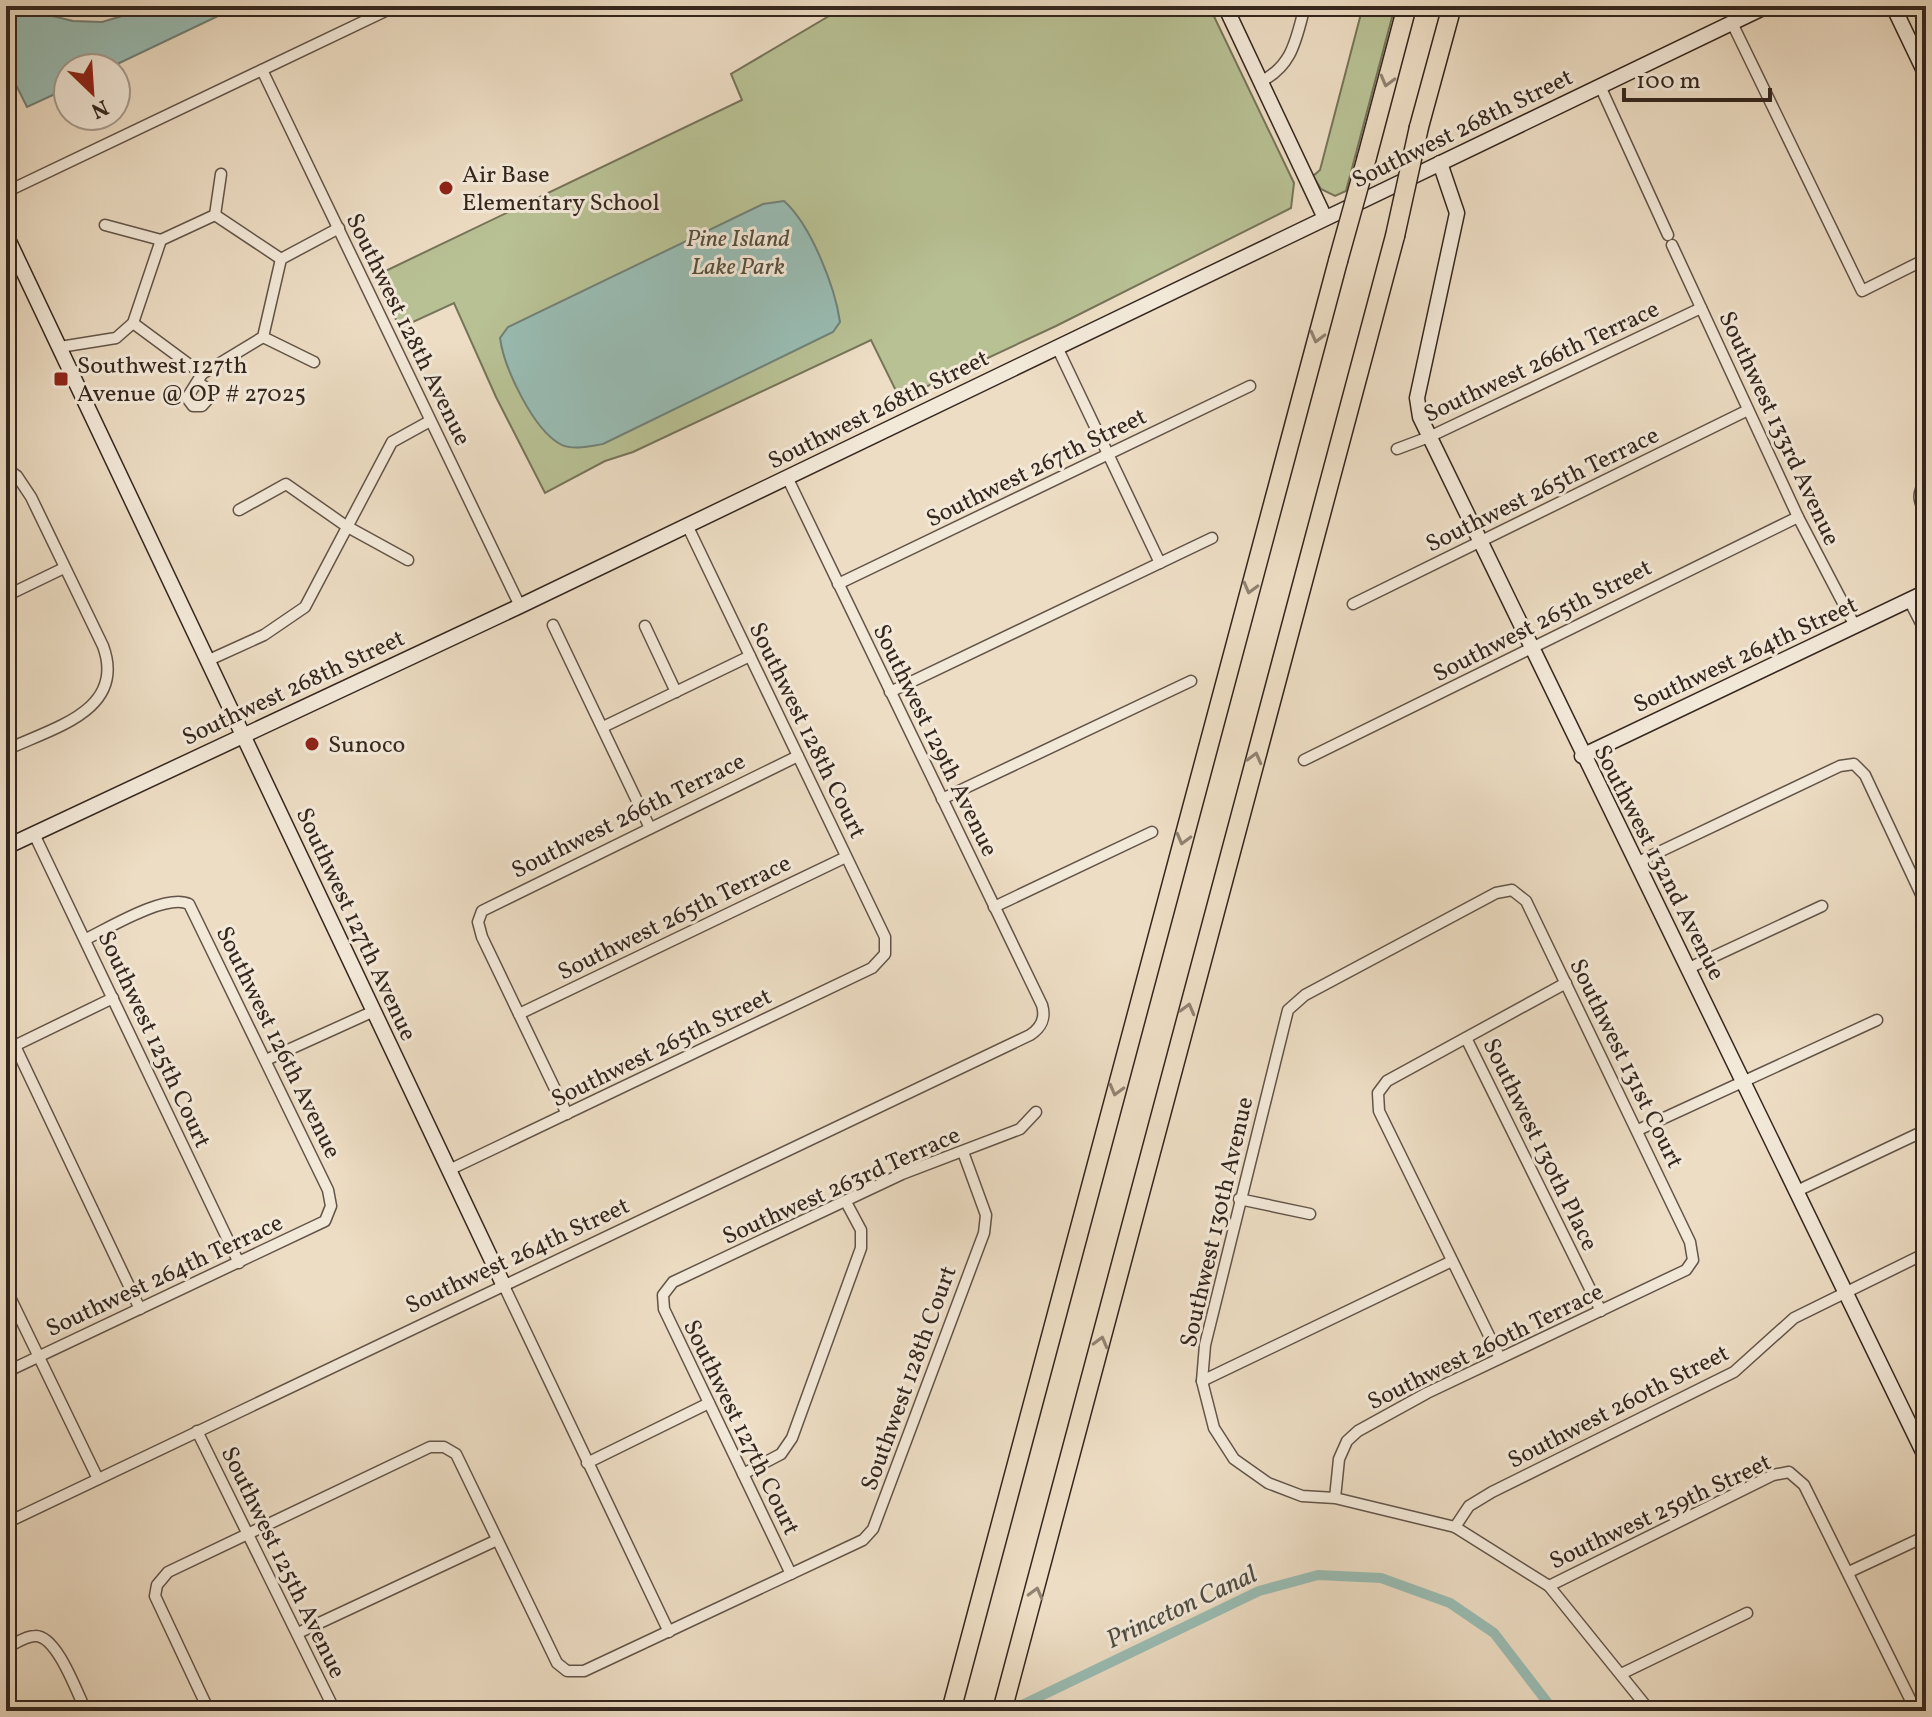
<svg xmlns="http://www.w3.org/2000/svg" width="1932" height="1717" font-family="Vollkorn,serif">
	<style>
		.green { fill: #b8c194; stroke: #767459; stroke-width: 2 }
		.water { fill: #99bcb3; stroke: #718077; stroke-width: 2 }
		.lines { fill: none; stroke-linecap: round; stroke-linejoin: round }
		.canal { stroke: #99bcb3; stroke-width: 10 }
		.street-casing { stroke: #625448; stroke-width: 13 }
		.secondary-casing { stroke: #34261e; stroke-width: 17 }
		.highway-casing { stroke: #34261e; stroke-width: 21 }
		.street { stroke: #f3e9d9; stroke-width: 10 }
		.secondary { stroke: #f3e9d9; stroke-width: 14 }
		.highway { stroke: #edddc4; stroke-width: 18 }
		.highway-bridge-casing { stroke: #34261e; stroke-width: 21; stroke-linecap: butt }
		.highway-bridge { stroke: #edddc4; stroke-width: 18 }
		.oneway { stroke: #908271 }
		.poi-dot { fill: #8f2418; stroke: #f3e9d9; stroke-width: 3 }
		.labels { text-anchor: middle; stroke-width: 6; stroke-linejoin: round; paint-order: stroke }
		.street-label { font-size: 24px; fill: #34261e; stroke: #f3e9d9 }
		.poi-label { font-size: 24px; fill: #34261e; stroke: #f3e9d9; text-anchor: start }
		.park-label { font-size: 24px; font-style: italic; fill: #554d3c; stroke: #f3e9d9 }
		.water-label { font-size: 26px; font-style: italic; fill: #4d4c43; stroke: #f3e9d9 }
	</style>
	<rect width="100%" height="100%" fill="#edddc4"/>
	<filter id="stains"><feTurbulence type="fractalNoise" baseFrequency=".0025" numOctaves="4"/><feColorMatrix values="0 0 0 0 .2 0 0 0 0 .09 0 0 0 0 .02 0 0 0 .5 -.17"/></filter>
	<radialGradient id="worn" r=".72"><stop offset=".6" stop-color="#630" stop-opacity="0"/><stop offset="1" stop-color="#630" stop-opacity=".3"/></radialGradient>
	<g class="green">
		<path d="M 846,6 L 1209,6 L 1294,183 L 1291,208 L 1056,326 L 900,399 L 871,340 L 633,452 L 605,461 L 545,493 L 496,397 L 454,303 L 400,328 L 375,276 L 742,100 L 731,74 Z"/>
		<path d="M 1363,6 L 1395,6 L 1346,191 L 1335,196 L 1321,189 L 1313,176 L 1320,170 Z"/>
	</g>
	<g class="water">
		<path d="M 156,6 L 239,6 L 109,68 L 68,68 L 68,88 L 27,107 L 6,65 L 6,16 L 36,12 L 73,21 L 102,22 Z"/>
		<path d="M 784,201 C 811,225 835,287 840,322 L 833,332 L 603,444 C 591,446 572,451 560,444 C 533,429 504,368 500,338 L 508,327 L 763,204 Z"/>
	</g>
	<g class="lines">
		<path class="canal" d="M 1022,1705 L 1259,1591 L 1318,1575 L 1381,1578 L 1450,1603 L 1494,1633 L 1554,1711"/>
		<defs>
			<g id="street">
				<path d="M 1732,23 L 1862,291 L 1926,259"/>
				<path d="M 262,70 L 520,606"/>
				<path d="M 1260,82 C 1293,66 1296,39 1305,6"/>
				<path d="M 1600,86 L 1668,235"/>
				<path d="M 6,192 L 396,6"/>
				<path d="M 215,215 L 281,259"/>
				<path d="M 105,225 L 161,240 L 215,215 L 221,174"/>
				<path d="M 1672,245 L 1798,517 L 1855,626"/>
				<path d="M 133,323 L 202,374 L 187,398 L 193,406 L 202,406 L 211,396 L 210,391 L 198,382"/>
				<path d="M 263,337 L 314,362"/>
				<path d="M 60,347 L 116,338 L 133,323 L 161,240"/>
				<path d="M 1057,347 L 1160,563"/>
				<path d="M 202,374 L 263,337 L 281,259 L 339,228"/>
				<path d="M 1397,449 L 1429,437 L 1701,308"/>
				<path d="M 6,468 L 17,476 L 31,497 L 103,646 C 127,711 52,728 6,750"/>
				<path d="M 1926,481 C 1916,494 1919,501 1926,516"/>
				<path d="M 239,510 L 286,484 L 346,526 L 408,560"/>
				<path d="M 838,584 L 1250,386"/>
				<path d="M 6,596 L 64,568"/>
				<path d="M 1909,600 L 1926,633"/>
				<path d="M 1353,604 L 1748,410"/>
				<path d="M 553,625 L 650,828"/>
				<path d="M 645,626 L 676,692"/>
				<path d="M 209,660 L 264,635 L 305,607 L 392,442 L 430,421"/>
				<path d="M 890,692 L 1212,538"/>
				<path d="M 603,727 L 750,656"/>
				<path d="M 1304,760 L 1798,517"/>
				<path d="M 942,799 L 1191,681"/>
				<path d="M 34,834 L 239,1263"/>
				<path d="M 1638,862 L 1840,766 L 1854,764 L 1865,775 L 1926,905"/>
				<path d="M 994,907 L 1152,832"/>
				<path d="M 1689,968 L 1822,906"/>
				<path d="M 519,1014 L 846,857"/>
				<path d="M 1466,1038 L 1601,1311"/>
				<path d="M 15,1046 L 140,1309"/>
				<path d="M 6,1050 L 113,998"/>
				<path d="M 266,1060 L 374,1011"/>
				<path d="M 567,1114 L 482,937 L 478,922 L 482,911 L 798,756"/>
				<path d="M 1638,1130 L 1877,1020"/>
				<path d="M 449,1170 L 872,968 L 885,954 L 885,937 L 687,525"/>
				<path d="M 1797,1191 L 1926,1130"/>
				<path d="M 1239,1199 L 1310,1214"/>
				<path d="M 504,1286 L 669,1632"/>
				<path d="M 6,1289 L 98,1479"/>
				<path d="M 1500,1358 L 1379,1111 L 1378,1093 L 1387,1081 L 1566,983"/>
				<path d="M 6,1372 L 325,1221 L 331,1206 L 328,1190 L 189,904 C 166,893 109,928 86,939"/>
				<path d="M 1202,1381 L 1452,1261"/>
				<path d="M 197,1431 L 335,1711"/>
				<path d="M 587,1463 L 709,1403"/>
				<path d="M 743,1474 L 781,1454 L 792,1438 L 861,1248 L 861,1230 L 846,1202"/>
				<path d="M 1335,1498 L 1339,1459 L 1347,1441 L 1358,1431 L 1427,1393 L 1686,1270 L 1693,1260 L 1690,1242 L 1526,901 L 1512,890 L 1496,893 L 1305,995 L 1288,1010 L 1205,1345 L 1202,1381 L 1214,1428 L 1234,1459 L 1268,1483 L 1302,1496 L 1335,1498 L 1455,1527 L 1549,1586 L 1650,1711"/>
				<path d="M 6,1523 L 1030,1035 C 1041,1028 1046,1018 1042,1005 L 787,477"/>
				<path d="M 1455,1527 L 1469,1506 L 1492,1492 L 1734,1372 L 1794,1318 L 1926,1253"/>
				<path d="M 1849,1572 L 1926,1536"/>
				<path d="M 791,1574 L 664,1309 L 663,1295 L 673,1282 L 902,1174 L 1020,1129 L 1036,1112"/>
				<path d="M 1549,1586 L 1773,1475 L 1789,1472 L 1804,1485 L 1916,1711"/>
				<path d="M 298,1633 L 497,1540"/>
				<path d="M 6,1648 C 15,1644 25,1636 35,1636 C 57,1635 77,1693 86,1711"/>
				<path d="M 1621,1674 L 1747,1613"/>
				<path d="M 209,1711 L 155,1596 L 157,1585 L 168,1572 L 430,1447 L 444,1447 L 456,1454 L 557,1663 L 567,1671 L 584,1671 L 863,1540 L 873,1529 L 984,1233 L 986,1215 L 963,1152"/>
			</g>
			<g id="secondary">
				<path d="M 1225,6 L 1325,218"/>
				<path d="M 1893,6 L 1926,75"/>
				<path d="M 1440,163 L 1457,213 L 1417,398 L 1420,417 L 1926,1458"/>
				<path d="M 6,235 L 504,1286"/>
				<path d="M 1582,756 L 1926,592"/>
				<path d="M 6,847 L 520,606 L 1767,6"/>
			</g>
			<g id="highway">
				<path d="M 1419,127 L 1452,6"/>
				<path d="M 1367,157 L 1407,6"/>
				<path d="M 951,1711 L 1338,261"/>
				<path d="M 1002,1711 L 1395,236"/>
			</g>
		</defs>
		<use href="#street" class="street-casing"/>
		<use href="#secondary" class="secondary-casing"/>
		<use href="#highway" class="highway-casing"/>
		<use href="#street" class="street"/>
		<use href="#secondary" class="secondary"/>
		<use href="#highway" class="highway"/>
		<defs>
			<g id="highway-bridge">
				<path d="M 1395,236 L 1419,127"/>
				<path d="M 1338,261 L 1367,157"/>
			</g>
		</defs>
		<use href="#highway-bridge" class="highway-bridge-casing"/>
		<use href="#highway-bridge" class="highway-bridge"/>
	</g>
	<defs><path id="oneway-chevron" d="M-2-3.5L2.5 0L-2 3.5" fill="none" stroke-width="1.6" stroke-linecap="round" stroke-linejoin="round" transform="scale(2)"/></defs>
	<g class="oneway">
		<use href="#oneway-chevron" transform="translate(1387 81) rotate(105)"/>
		<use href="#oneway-chevron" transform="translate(1317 337) rotate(105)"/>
		<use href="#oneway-chevron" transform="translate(1250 588) rotate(105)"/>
		<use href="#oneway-chevron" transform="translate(1255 758) rotate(-75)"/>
		<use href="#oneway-chevron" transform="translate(1183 839) rotate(105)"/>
		<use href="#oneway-chevron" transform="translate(1188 1009) rotate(-75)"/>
		<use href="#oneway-chevron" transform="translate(1116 1090) rotate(105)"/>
		<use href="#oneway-chevron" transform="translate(1101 1342) rotate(-75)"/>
		<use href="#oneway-chevron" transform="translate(1036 1593) rotate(-75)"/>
	</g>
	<g class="poi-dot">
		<circle cx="446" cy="188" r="8"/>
		<rect x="53" y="371" width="16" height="16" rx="4"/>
		<circle cx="312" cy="744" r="8"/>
	</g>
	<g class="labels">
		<g class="street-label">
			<text transform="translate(1462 128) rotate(-26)" y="8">Southwest 268th Street</text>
			<text transform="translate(409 329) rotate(64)" y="8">Southwest 128th Avenue</text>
			<text transform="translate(1541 361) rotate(-25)" y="8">Southwest 266th Terrace</text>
			<text transform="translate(878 409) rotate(-26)" y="8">Southwest 268th Street</text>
			<text transform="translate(1780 428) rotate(65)" y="8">Southwest 133rd Avenue</text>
			<text transform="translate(1036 467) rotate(-26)" y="8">Southwest 267th Street</text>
			<text transform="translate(1542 489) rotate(-26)" y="8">Southwest 265th Terrace</text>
			<text transform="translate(1542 620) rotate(-27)" y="8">Southwest 265th Street</text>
			<text transform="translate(1745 654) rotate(-25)" y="8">Southwest 264th Street</text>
			<text transform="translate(293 687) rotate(-25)" y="8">Southwest 268th Street</text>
			<text transform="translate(808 730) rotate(64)" y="8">Southwest 128th Court</text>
			<text transform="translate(936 740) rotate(64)" y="8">Southwest 129th Avenue</text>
			<text transform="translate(628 815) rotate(-26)" y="8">Southwest 266th Terrace</text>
			<text transform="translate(1660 862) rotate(63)" y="8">Southwest 132nd Avenue</text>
			<text transform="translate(674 917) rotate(-26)" y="8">Southwest 265th Terrace</text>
			<text transform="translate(357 924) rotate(65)" y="8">Southwest 127th Avenue</text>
			<text transform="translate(155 1039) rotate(65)" y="8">Southwest 125th Court</text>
			<text transform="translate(279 1042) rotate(64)" y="8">Southwest 126th Avenue</text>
			<text transform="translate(661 1047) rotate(-26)" y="8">Southwest 265th Street</text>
			<text transform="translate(1627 1063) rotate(64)" y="8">Southwest 131st Court</text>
			<text transform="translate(1541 1144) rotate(64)" y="8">Southwest 130th Place</text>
			<text transform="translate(841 1185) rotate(-24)" y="8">Southwest 263rd Terrace</text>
			<text transform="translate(1216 1222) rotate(-77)" y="8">Southwest 130th Avenue</text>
			<text transform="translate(517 1255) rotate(-25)" y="8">Southwest 264th Street</text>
			<text transform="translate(164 1275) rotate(-25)" y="8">Southwest 264th Terrace</text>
			<text transform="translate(1485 1346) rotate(-26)" y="8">Southwest 260th Terrace</text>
			<text transform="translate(908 1378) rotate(-70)" y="8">Southwest 128th Court</text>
			<text transform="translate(1618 1406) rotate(-27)" y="8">Southwest 260th Street</text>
			<text transform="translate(742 1427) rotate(64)" y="8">Southwest 127th Court</text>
			<text transform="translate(1660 1511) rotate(-25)" y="8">Southwest 259th Street</text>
			<text transform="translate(284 1562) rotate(64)" y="8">Southwest 125th Avenue</text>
		</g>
		<g class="poi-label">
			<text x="462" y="182">Air Base<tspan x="462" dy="28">Elementary School</tspan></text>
			<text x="77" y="373">Southwest 127th<tspan x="77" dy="28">Avenue @ OP # 27025</tspan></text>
			<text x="328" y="752">Sunoco</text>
		</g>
		<g class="park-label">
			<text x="738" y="246">Pine Island<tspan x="738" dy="28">Lake Park</tspan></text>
		</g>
		<g class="water-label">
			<text transform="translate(1181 1606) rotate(-25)" y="9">Princeton Canal</text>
		</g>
	</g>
	<rect width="1932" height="1717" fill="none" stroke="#edddc4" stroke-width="32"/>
	<rect x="8" y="8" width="1916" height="1701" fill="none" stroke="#34261e" stroke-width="4"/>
	<rect x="16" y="16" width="1900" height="1685" fill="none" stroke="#34261e" stroke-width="2"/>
	<g transform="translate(92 92) rotate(155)"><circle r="38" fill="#f3e9d9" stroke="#a79b8e" stroke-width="2"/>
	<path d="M0-6L14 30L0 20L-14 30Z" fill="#8f2418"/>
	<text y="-12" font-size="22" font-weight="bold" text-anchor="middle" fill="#34261e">N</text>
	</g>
	<path d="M1624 88v12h146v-12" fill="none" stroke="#34261e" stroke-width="4"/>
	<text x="1636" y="88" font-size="24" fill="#34261e" stroke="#f3e9d9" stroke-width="6" paint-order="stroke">100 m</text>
	<rect width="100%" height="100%" filter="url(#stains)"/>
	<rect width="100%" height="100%" fill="url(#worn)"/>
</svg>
